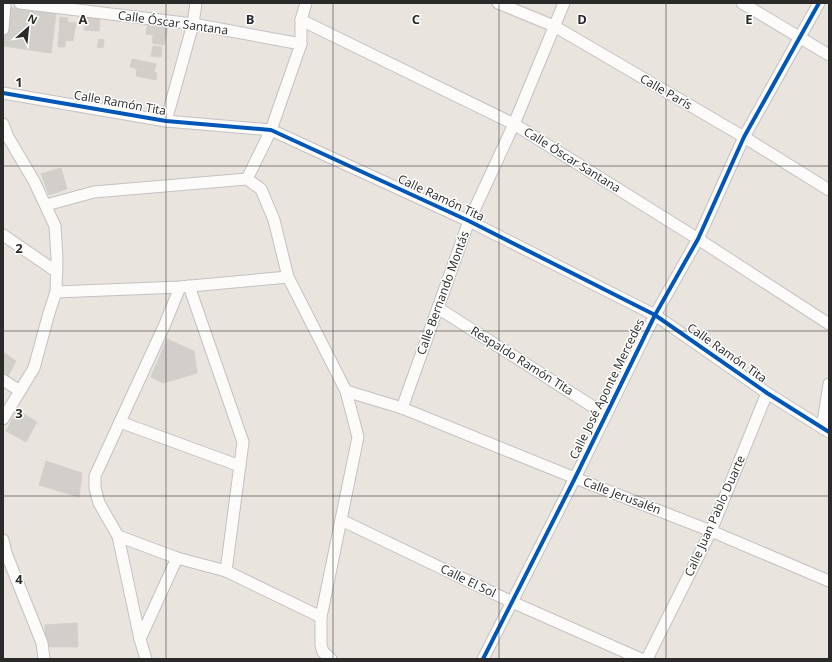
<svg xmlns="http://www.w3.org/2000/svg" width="832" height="662" font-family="'Open Sans',sans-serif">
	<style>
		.building { fill: #d2ceca; stroke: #d4d0cb }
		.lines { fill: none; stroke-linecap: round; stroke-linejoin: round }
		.minor-casing { stroke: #c3c1c1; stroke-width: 13 }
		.minor { stroke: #fcfbfa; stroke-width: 11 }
		.cycleway-casing { stroke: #fff; stroke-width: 6 }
		.cycleway { stroke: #0057b8; stroke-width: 4 }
		.grid { fill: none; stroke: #2a2a2a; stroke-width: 1; stroke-opacity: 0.55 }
		.labels { text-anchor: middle; stroke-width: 3; stroke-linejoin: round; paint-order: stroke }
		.street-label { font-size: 12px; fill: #2a2a2a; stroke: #fff }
		.grid-label { font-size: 13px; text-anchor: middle; font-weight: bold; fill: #2a2a2a; stroke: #fff; stroke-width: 3; stroke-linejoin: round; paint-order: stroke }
	</style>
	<rect width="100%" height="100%" fill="#eae4de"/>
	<g class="building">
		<path d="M 8,7 L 56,14 L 51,53 L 3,46 Z"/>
		<path d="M 85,15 L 100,17 L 99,31 L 84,30 Z"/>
		<path d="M 60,17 L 68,18 L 65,47 L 58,47 Z"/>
		<path d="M 148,21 L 155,22 L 153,35 L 146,34 Z"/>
		<path d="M 68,22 L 76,23 L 73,41 L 66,40 Z"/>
		<path d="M 155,23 L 168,25 L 164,45 L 152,43 Z"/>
		<path d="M 99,39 L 104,40 L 103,48 L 97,47 Z"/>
		<path d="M 153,46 L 162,47 L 161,57 L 151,56 Z"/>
		<path d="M 132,59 L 156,64 L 154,72 L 130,67 Z"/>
		<path d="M 137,69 L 157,73 L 156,80 L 136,76 Z"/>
		<path d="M 61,168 L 67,189 L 49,195 L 41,174 Z"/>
		<path d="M 167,339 L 194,351 L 197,373 L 163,383 L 151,377 Z"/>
		<path d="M 3,352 L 16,361 L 8,376 L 3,372 Z"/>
		<path d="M 17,410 L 37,422 L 26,442 L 6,431 Z"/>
		<path d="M 46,461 L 82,473 L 79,497 L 39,485 Z"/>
		<path d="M 77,623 L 78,647 L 46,647 L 45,625 Z"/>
	</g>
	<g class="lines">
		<defs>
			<g id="minor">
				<path d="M 20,3 L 193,24 L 301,44"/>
				<path d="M 498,3 L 554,26 L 744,137 L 829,190"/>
				<path d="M 742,3 L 829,55"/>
				<path d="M 301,20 L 514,124 L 698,239 L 829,324"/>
				<path d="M 3,29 L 5,3"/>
				<path d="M 3,93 L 166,121 L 271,130 L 469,221 L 655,315 L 767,393 L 829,432"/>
				<path d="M 166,121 L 193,24 L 196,3"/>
				<path d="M 3,124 L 8,137 L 34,181 L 55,226 L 57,258 L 56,292 L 49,313 L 34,368 L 3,419"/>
				<path d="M 247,179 L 271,130 L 301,44 L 301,20 L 306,3"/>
				<path d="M 46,205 L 94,192 L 247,179 L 261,189 L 274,220 L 288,277 L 346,391 L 358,437 L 321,617 L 321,645 L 323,652 L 331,659"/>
				<path d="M 3,235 L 57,272"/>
				<path d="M 189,286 L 243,442 L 226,571"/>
				<path d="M 56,292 L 180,287 L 288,277"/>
				<path d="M 438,308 L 606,415"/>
				<path d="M 3,380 L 20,391"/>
				<path d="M 346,391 L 402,408 L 575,478 L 711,531 L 829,581"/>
				<path d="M 402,408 L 469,221 L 514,124 L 564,3"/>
				<path d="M 120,422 L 240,466"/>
				<path d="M 822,428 L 829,384"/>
				<path d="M 341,520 L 512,602 L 641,659"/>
				<path d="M 118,536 L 177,558 L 226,571 L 321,617"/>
				<path d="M 3,540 L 6,553 L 42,643 L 44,659"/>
				<path d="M 140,639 L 177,558"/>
				<path d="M 146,659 L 140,639 L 118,536 L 99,503 L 95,488 L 95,476 L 165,324 L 180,287"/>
				<path d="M 483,659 L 575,478 L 655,315 L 698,239 L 744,137 L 819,3"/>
				<path d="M 647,659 L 711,531 L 767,393"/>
			</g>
		</defs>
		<use href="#minor" class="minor-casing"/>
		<use href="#minor" class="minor"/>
		<defs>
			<g id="cycleway">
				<path d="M 3,93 L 166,121 L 271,130 L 469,221 L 655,315 L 767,393 L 829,432"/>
				<path d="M 483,659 L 575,478 L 655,315 L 698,239 L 744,137 L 819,3"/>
			</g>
		</defs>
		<use href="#cycleway" class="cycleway-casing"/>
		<use href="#cycleway" class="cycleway"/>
	</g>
	<path class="grid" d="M 166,3 L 166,659M 333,3 L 333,659M 499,3 L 499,659M 666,3 L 666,659M 3,166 L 829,166M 3,331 L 829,331M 3,496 L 829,496"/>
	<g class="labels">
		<g class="street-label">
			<text transform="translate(173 23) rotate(8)" y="4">Calle Óscar Santana</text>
			<text transform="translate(666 92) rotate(30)" y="4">Calle París</text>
			<text transform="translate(120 103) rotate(10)" y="4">Calle Ramón Tita</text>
			<text transform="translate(572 160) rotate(32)" y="4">Calle Óscar Santana</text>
			<text transform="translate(441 198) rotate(25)" y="4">Calle Ramón Tita</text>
			<text transform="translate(443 293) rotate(-70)" y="4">Calle Bernando Montás</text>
			<text transform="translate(727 353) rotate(35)" y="4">Calle Ramón Tita</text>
			<text transform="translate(522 361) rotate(32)" y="4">Respaldo Ramón Tita</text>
			<text transform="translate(607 389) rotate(-64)" y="4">Calle José Aponte Mercedes</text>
			<text transform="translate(622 496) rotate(21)" y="4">Calle Jerusalén</text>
			<text transform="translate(715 516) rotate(-66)" y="4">Calle Juan Pablo Duarte</text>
			<text transform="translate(468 581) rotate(26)" y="4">Calle El Sol</text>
		</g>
	</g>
	<g class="grid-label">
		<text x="83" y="24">A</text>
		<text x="250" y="24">B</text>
		<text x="416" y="24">C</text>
		<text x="582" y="24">D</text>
		<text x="749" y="24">E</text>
		<text x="19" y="87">1</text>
		<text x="19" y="253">2</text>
		<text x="19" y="418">3</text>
		<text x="19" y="584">4</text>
	</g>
	<rect width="832" height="662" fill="none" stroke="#2a2a2a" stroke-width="8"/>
	<g transform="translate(28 28) rotate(27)" stroke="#ffffff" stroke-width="3" paint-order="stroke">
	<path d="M0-3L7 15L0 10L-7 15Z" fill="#2a2a2a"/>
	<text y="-6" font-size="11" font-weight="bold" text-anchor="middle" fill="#2a2a2a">N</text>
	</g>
</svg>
